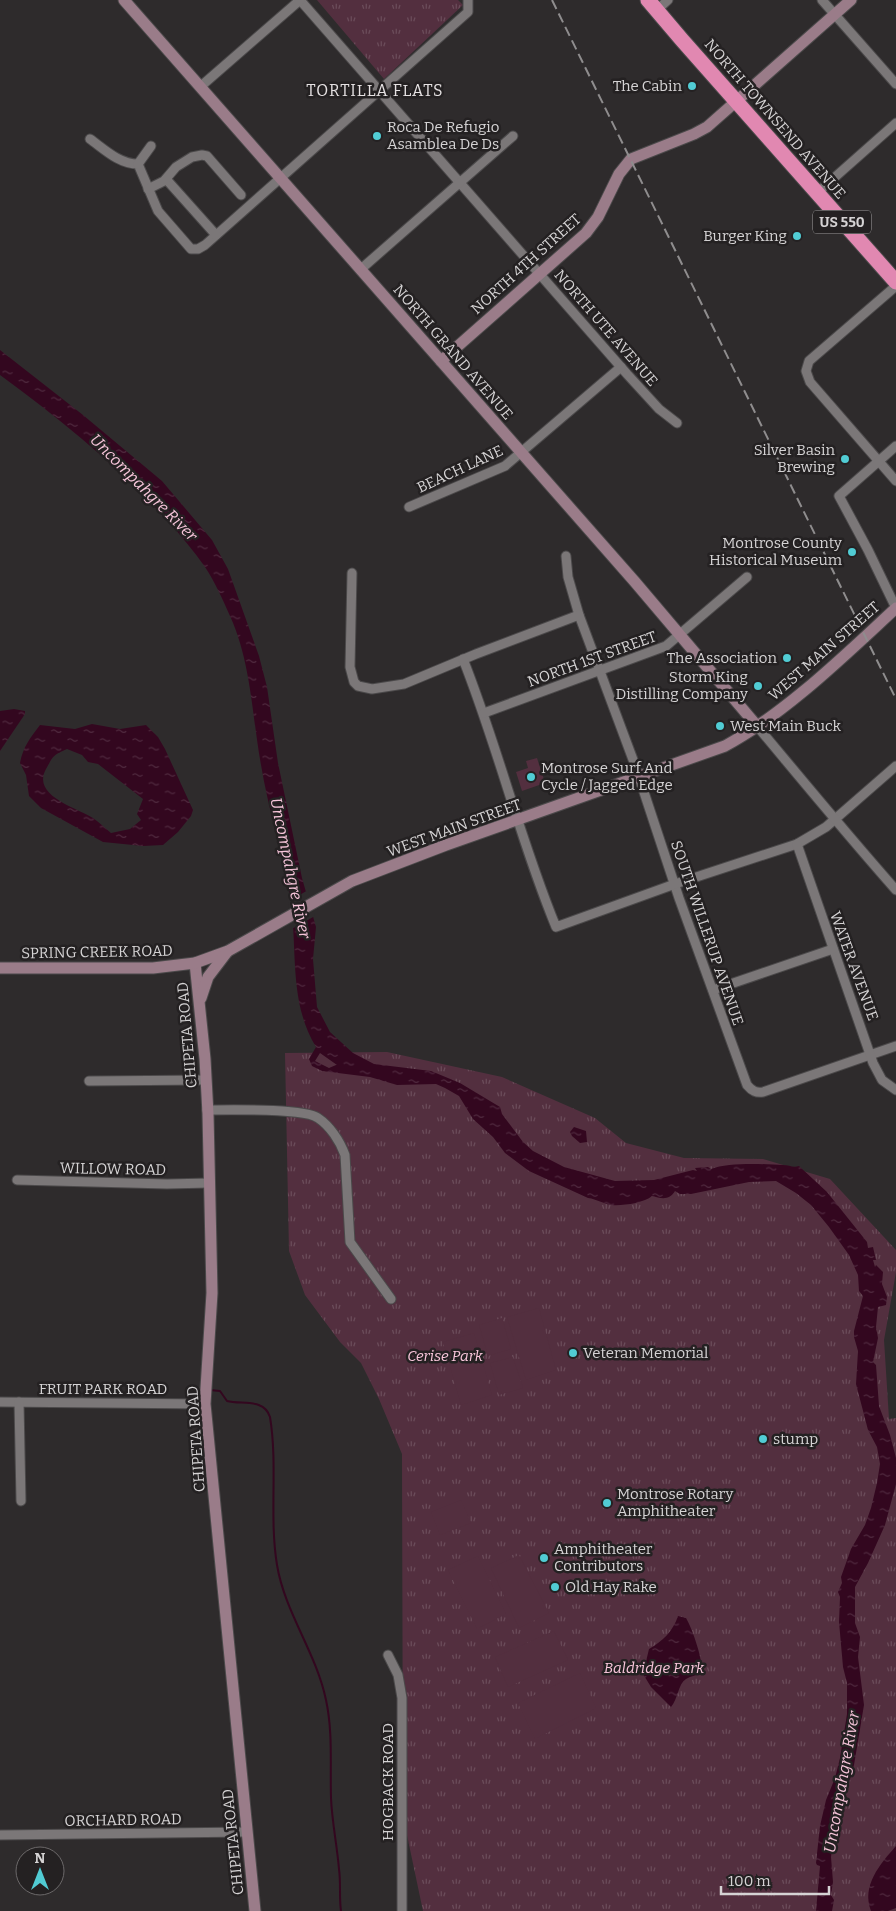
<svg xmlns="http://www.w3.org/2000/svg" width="896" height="1911" font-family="Bitter,serif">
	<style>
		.park { fill: url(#park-tufts) }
		.garden { fill: #532f3f }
		.water { fill: url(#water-ripples); fill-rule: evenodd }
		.pier { fill: #2e2b2c }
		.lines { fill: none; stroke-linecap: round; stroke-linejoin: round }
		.stream { stroke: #33071f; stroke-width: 2 }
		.street-casing { stroke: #4b494a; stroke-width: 11 }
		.secondary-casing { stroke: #4b494a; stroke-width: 13 }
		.highway-casing { stroke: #4b494a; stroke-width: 17 }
		.street { stroke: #7b7778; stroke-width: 9 }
		.secondary { stroke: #9a7c89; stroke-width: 11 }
		.highway { stroke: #e188b1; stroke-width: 15 }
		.rail { stroke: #8f8d8e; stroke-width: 2; stroke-dasharray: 10 5; stroke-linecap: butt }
		.poi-dot { fill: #51ccd4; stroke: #242122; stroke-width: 2 }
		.labels { text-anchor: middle; stroke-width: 5; stroke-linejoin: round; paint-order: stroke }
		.shield { fill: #242122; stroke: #a09e9f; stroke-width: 1 }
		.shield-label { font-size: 14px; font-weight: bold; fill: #d5d3d4 }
		.poi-label { font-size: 15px; fill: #d5d3d4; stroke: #242122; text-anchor: start }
		.street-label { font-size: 15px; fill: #d5d3d4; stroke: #242122 }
		.park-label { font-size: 15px; font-style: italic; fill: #f9c6db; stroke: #242122 }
		.neighbourhood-label { font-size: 16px; letter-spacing: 1px; fill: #e7e3e4; stroke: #242122 }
		.water-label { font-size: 16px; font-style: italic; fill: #f7c5da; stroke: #242122 }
	</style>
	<defs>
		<pattern id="park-tufts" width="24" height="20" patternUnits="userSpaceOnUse" patternTransform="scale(1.25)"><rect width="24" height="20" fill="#532f3f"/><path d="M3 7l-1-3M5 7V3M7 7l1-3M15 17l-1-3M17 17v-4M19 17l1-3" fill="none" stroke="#6b4c5a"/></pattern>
		<pattern id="water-ripples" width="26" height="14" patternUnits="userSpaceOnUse" patternTransform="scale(1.25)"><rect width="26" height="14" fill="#33071f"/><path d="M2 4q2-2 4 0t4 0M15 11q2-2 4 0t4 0" fill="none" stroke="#502a3f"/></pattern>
	</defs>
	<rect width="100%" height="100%" fill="#2e2b2c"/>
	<g class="park">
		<path d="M 317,0 L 458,0 L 463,5 L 384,79 Z"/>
		<path d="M 387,1052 L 502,1077 L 595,1118 L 626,1143 L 684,1158 L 763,1159 L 830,1179 L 896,1250 L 896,1272 L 884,1340 L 889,1419 L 896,1418 L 896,1911 L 423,1911 L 403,1816 L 402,1454 L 379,1399 L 361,1363 L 340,1342 L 305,1295 L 289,1251 L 285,1053 Z"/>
	</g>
	<g class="garden">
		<path d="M 537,758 L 545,783 L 522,791 L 516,772 L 528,768 L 526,761 Z"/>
		<path d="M 539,1308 L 556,1370 L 526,1380 L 507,1317 Z"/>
		<path d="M 502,1318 L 511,1349 L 488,1356 L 479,1325 Z"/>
		<path d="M 474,1333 L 492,1395 L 461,1405 L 443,1342 Z"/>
		<path d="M 513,1357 L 523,1388 L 499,1395 L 490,1363 Z"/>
		<path d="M 461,1500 L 471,1523 L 440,1535 L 431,1512 Z"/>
		<path d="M 519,1555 L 549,1613 L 519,1628 L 491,1568 Z"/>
		<path d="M 478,1556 L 506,1614 L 477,1629 L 448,1570 Z"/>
		<path d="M 554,1631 L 568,1660 L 508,1687 L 495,1657 Z"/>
		<path d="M 580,1673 L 596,1708 L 535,1739 L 518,1703 Z"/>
	</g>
	<g class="water">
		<path d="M 0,350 L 83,415 L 162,481 L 212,540 L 228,569 L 259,656 L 267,687 L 278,763 L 302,878 L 316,927 L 313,959 L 317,1007 L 330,1032 L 353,1053 L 374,1064 L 431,1071 L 460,1083 L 500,1107 L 502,1114 L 523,1142 L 533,1151 L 564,1167 L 615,1181 L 654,1180 L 693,1170 L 697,1171 L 695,1168 L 708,1167 L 711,1169 C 728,1162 764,1164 783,1165 C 789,1165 793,1168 799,1166 L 827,1192 L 867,1242 L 868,1248 L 873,1247 L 876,1260 L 873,1260 L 875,1267 L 876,1265 L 883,1272 L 882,1284 L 887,1297 L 886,1305 L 878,1307 L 876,1327 L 878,1338 L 873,1362 L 876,1365 L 879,1406 L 890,1435 L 896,1458 L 896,1484 L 885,1525 L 868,1563 L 855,1587 L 855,1623 L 860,1637 L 858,1657 L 864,1705 L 854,1765 L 835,1829 L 831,1857 L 833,1882 L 831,1895 L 834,1900 L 832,1911 L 816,1911 L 820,1866 L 817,1865 L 816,1863 L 820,1826 L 826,1800 L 835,1778 L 840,1758 L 847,1714 L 847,1683 L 843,1667 L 839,1622 L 840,1597 L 838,1592 L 842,1583 L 841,1577 L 851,1549 L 865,1525 L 871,1508 L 877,1483 L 880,1464 L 877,1447 L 868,1430 L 856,1384 L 858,1351 L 854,1337 L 854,1331 L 863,1296 L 859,1291 L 858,1275 L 849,1255 L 829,1227 L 811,1205 L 796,1193 L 776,1181 L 749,1182 L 691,1194 L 680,1194 L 675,1191 C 670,1200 662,1199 652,1196 C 644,1203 622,1206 612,1205 C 603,1204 597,1199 588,1198 L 529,1171 L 505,1153 L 493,1137 L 473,1119 L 459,1096 L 445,1088 L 436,1084 L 397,1085 L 370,1077 L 322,1071 L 312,1066 L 309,1059 L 316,1047 C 287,1000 299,943 289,891 C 281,849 268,807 261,765 C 252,715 251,662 230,616 C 223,600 215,582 205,567 C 194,551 181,536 168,521 C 118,466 60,419 0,375 ZM 320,1053 L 337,1065 L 336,1065 L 329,1068 L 315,1061 Z"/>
		<path d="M 14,709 L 25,711 L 25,714 L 0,751 L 0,711 Z"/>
		<path d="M 92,724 L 120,729 L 146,725 L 158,737 L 165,749 L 193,810 L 191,816 L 178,832 L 163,845 L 143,846 L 103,842 L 41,808 L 29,796 L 26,775 L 20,763 C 23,747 30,738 40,725 L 75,729 ZM 67,749 L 82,755 L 88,762 L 98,764 L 143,799 L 137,814 L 141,820 L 130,829 L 111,833 C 105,828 100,823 93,818 C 78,808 31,796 46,769 C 54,755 52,756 67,749 Z"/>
		<path d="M 574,1127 L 586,1131 L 587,1142 L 580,1143 L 572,1136 L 570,1132 Z"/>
		<path d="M 678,1616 L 686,1618 C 693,1630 703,1660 702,1673 C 697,1675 691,1676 686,1679 C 678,1684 678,1699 671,1707 L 651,1687 L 643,1674 L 649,1649 C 663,1641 673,1631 678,1616 Z"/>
		<path d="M 896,1846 L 896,1908 L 888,1911 L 871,1911 C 861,1886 880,1864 896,1846 Z"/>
	</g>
	<path class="pier" d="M 308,890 L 315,916 L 290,930 L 288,902 Z"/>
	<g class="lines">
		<g class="stream">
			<path d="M 210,1390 L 220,1391 L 227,1401 C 242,1405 264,1398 270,1417 C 278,1466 269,1516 277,1565 C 285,1613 316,1652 326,1700 C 333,1732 330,1765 331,1798 C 332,1822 337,1845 339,1869 C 341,1883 339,1897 341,1911"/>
			<path d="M 193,1392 L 203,1391"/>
		</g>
		<defs>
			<g id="street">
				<path d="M 300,0 L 627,374 L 659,409 L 677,423"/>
				<path d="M 822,0 L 896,84"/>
				<path d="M 657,10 L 668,0"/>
				<path d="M 200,87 L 300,0"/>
				<path d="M 90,139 C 104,149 119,164 138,164 L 158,211 L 191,249 L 198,249 L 205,245 L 468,12 L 468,0"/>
				<path d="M 138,164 L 151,146"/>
				<path d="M 166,179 L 216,235"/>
				<path d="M 148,189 L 164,181 L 176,167 L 192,157 L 202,155 L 207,156 L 241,195"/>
				<path d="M 817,193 L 896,123"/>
				<path d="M 361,269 L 513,136"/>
				<path d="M 896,286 L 809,361 L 806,371 L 810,382 L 896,481"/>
				<path d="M 896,446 L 839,496 L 868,550 L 896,608"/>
				<path d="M 409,507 L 505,466 L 621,367"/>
				<path d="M 566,556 L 568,577 L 579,615 L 635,765 L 679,898 L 747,1085 C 752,1091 756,1093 763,1092 L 896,1046"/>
				<path d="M 352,573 L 350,667 L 354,682 L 358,686 L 372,689 L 404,684 L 476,654 L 579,615"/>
				<path d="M 463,659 C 498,747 520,840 556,927 L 675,884 L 797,844 L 826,827 L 896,766"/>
				<path d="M 484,713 L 666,646 L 747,577"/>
				<path d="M 757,726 C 803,781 849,837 896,890"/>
				<path d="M 797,844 L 873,1063 L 882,1080 L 896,1090"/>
				<path d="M 713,990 L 833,949"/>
				<path d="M 89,1081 L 206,1080"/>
				<path d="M 207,1110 C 228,1110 304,1108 318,1118 C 330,1126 340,1141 345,1155 L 350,1242 L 391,1299"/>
				<path d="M 17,1180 L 167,1184 L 209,1183"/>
				<path d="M 0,1402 L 205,1404"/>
				<path d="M 19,1402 L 21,1501"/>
				<path d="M 388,1655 L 398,1675 L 402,1698 L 402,1911"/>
				<path d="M 0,1835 L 247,1832"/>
			</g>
			<g id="secondary">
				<path d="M 124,0 L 635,582 L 757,726"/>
				<path d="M 441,361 L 586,233 L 598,217 L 619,174 L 631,159 L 694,134 L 707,127 L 851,0"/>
				<path d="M 195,963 L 205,1059 L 208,1114 L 212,1293 L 205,1404 L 255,1911"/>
				<path d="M 0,968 L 153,968 L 195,963 L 228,951 L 352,881 L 446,845 L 725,746 C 786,713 845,655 896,608"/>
				<path d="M 201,998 L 208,977 L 227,952"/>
			</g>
			<path id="highway" d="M 648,0 L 682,40 L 896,282"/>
		</defs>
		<use href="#street" class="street-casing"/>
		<use href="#secondary" class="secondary-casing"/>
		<use href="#highway" class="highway-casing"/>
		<use href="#street" class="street"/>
		<use href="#secondary" class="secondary"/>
		<use href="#highway" class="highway"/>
		<path class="rail" d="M 552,0 L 896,699"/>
	</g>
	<g class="poi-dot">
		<circle cx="692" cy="86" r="5"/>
		<circle cx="377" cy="136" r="5"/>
		<circle cx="797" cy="236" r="5"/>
		<circle cx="845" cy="459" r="5"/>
		<circle cx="852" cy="552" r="5"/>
		<circle cx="787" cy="658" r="5"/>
		<circle cx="758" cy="686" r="5"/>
		<circle cx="720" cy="726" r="5"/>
		<circle cx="531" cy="777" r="5"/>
		<circle cx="573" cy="1353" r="5"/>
		<circle cx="763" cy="1439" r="5"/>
		<circle cx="607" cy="1503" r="5"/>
		<circle cx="544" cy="1558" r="5"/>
		<circle cx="555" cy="1587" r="5"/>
	</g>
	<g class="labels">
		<rect class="shield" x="813" y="210.5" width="58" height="23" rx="4"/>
		<g class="shield-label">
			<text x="842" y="227">US 550</text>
		</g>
		<g class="poi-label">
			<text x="682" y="91" text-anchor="end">The Cabin</text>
			<text x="387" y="132">Roca De Refugio<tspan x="387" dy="17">Asamblea De Ds</tspan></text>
			<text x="787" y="241" text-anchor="end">Burger King</text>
			<text x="835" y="455" text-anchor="end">Silver Basin<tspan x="835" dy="17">Brewing</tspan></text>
			<text x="842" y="548" text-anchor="end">Montrose County<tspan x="842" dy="17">Historical Museum</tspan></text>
			<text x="777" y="663" text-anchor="end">The Association</text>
			<text x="748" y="682" text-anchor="end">Storm King<tspan x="748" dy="17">Distilling Company</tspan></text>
			<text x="730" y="731">West Main Buck</text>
			<text x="541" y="773">Montrose Surf And<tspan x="541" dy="17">Cycle / Jagged Edge</tspan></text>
			<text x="583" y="1358">Veteran Memorial</text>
			<text x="773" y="1444">stump</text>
			<text x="617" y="1499">Montrose Rotary<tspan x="617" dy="17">Amphitheater</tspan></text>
			<text x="554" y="1554">Amphitheater<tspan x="554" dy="17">Contributors</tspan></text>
			<text x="565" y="1592">Old Hay Rake</text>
		</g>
		<g class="street-label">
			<text transform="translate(775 119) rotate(49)" y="5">NORTH TOWNSEND AVENUE</text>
			<text transform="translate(526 264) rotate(-42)" y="5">NORTH 4TH STREET</text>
			<text transform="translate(606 328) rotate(49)" y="5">NORTH UTE AVENUE</text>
			<text transform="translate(453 352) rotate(49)" y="5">NORTH GRAND AVENUE</text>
			<text transform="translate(460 469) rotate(-25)" y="5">BEACH LANE</text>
			<text transform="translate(824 651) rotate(-41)" y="5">WEST MAIN STREET</text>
			<text transform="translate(592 659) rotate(-20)" y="5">NORTH 1ST STREET</text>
			<text transform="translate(454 828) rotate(-20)" y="5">WEST MAIN STREET</text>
			<text transform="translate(707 933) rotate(71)" y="5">SOUTH WILLERUP AVENUE</text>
			<text transform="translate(97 952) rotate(-1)" y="5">SPRING CREEK ROAD</text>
			<text transform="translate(854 966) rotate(70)" y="5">WATER AVENUE</text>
			<text transform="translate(187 1035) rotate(-95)" y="5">CHIPETA ROAD</text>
			<text transform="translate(113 1169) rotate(1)" y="5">WILLOW ROAD</text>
			<text x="103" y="1394">FRUIT PARK ROAD</text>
			<text transform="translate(196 1439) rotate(-94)" y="5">CHIPETA ROAD</text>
			<text transform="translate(388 1782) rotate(-90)" y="5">HOGBACK ROAD</text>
			<text transform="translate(123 1820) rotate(-1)" y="5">ORCHARD ROAD</text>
			<text transform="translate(233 1842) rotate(-96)" y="5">CHIPETA ROAD</text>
		</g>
		<g class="park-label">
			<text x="445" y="1361">Cerise Park</text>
			<text x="654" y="1673">Baldridge Park</text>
		</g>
		<g class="neighbourhood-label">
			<text x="375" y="96">TORTILLA FLATS</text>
		</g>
		<g class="water-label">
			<text transform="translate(144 487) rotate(45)" y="6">Uncompahgre River</text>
			<text transform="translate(291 868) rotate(78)" y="6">Uncompahgre River</text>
			<text transform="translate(841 1782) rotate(-80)" y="6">Uncompahgre River</text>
		</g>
	</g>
	<g transform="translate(40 1871)"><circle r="24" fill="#242122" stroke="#6b6869"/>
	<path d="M0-4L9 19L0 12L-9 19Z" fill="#51ccd4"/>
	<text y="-8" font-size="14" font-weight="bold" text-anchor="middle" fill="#d5d3d4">N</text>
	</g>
	<path d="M721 1886v8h108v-8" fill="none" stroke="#d5d3d4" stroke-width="2.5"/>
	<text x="728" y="1886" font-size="15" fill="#d5d3d4" stroke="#242122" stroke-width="4" paint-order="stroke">100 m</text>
</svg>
